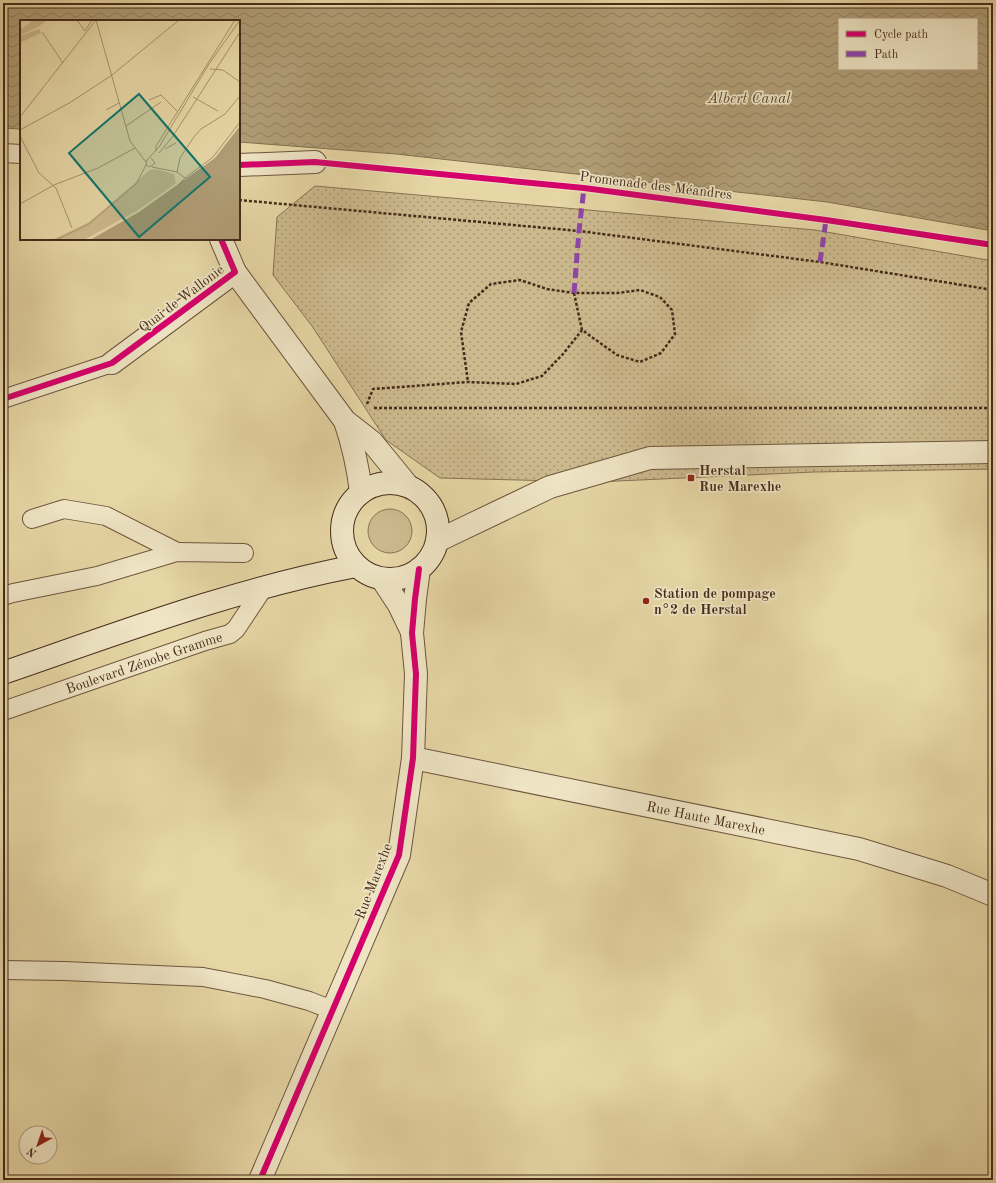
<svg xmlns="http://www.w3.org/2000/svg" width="996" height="1183" font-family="'Old Standard TT',serif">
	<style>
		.green { fill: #ccba8e; stroke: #897254 }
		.park { fill: url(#park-dots); stroke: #897254 }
		.water { fill: url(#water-waves); stroke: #866f51; fill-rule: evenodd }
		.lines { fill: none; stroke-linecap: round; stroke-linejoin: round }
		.service-casing { stroke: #6e563d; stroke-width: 20 }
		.minor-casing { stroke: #6e563d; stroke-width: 24 }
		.secondary-casing { stroke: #462b1a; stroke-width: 24 }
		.path { stroke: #462b1a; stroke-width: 2.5; stroke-dasharray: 3 2; stroke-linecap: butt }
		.service { stroke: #efe5c5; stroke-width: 18 }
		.minor { stroke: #efe5c5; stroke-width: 22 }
		.secondary { stroke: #efe5c5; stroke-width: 22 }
		.quiet { stroke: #8e44ad; stroke-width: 5; stroke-dasharray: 10 5; stroke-linecap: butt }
		.cycleway-casing { stroke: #efe5c5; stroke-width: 8 }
		.cycleway { stroke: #d6006c; stroke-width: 6 }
		.poi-dot { fill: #8f2418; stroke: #efe5c5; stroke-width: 1.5 }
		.labels { text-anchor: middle; stroke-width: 3.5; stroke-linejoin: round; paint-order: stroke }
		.street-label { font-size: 14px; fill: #462b1a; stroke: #efe5c5 }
		.poi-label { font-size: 14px; font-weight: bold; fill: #462b1a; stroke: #efe5c5; text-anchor: start }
		.water-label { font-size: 15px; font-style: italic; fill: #604831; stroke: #efe5c5 }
		.inset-road { fill: none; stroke: #a7926e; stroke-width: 1 }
		.view { fill: #0f766e; fill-opacity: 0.15; stroke: #0f766e; stroke-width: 2 }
		.inset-edge { fill: none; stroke: #462b1a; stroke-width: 2 }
	</style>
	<defs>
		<pattern id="park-dots" width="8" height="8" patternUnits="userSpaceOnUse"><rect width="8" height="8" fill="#ccba8e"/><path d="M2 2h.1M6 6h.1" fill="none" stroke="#a79773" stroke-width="1.8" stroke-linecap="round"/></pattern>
		<pattern id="water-waves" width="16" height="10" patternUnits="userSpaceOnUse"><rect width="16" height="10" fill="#b09d76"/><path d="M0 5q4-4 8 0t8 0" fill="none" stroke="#918060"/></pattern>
	</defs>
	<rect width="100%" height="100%" fill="#e7d7a6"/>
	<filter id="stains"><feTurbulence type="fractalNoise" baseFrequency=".005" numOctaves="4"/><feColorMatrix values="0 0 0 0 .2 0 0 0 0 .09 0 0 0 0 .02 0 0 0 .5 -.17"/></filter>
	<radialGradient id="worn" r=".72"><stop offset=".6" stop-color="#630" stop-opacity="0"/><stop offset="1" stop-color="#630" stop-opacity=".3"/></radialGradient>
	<circle class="green" cx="390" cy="531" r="22"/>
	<path class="park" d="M 315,186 L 815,230 L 993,261 L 993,469 L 814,472 L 596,482 L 440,478 L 386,440 L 312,326 L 273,275 L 277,217 Z"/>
	<path class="water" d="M 3,3 L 993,3 L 993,231 L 827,202 L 396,154 L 239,142 L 239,21 L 21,21 L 21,129 L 3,128 ZM 839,19 L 977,19 L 977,69 L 839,69 Z"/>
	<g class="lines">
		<defs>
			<g id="service">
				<path d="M 3,153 L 21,154"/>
				<path d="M 3,399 L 112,363"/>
				<path d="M 32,519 L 64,509 L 106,516 L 177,552"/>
				<path d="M 3,596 L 13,593 L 97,576 L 177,552 L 244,553"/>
				<path id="s1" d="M 3,711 L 205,641 L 230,634 L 236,629 L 264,587"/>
				<path d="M 3,970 L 64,971 L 203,977 L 265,989 L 309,1001 L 332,1010"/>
			</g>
			<g id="minor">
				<path d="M 239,165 L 315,162"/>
				<path d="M 235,272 L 345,421 L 372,442 L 408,486"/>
				<path d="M 112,363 L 235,272 L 221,239"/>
				<path d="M 345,421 C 353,445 358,467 361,492"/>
				<path d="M 437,541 L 550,487 L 650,458 L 993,452"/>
				<path d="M 382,579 L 399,605 L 412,632"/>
				<path id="s2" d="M 413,758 L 859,849 L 947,876 L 993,895"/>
				<path d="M 260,1180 L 399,855 L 413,758 L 416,674 L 412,633 L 415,599 L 419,569"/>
			</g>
			<g id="secondary">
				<circle cx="390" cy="531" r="48"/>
				<path d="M 3,673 C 119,633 235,589 356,566"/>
			</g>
		</defs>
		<use href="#service" class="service-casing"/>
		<use href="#minor" class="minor-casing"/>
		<use href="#secondary" class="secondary-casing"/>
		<g class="path">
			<path d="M 239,200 L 579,231 L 820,262 L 993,290"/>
			<path d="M 574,293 L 582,330"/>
			<path d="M 367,404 L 373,389 L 468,382 L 516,384 L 542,376 L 563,354 L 582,330 L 617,355 L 640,362 L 661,353 L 675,334 L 672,310 L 660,297 L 640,290 L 618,293 L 574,293 L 547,289 L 520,280 L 491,284 L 469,303 L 461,332 L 468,382"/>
			<path d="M 374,408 L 993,408"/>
		</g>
		<use href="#service" class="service"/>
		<use href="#minor" class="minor"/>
		<use href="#secondary" class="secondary"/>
		<g class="quiet">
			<path d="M 820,262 L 826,220"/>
			<path d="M 574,293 L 579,231 L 584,188"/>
		</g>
		<defs>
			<g id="cycleway">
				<path d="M 239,165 L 315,162 L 584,188 L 826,220 L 993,245"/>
				<path d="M 3,399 L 112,363 L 235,272 L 221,239"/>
				<path d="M 260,1180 L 399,855 L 413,758 L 416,674 L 412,633 L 415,599 L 419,569"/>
			</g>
		</defs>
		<use href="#cycleway" class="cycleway-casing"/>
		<use href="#cycleway" class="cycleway"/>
	</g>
	<g class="poi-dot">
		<rect x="687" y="474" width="8" height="8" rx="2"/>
		<circle cx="646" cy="601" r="4"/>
	</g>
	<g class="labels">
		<g class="street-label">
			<text transform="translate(656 185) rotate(7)" y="5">Promenade des Méandres</text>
			<text transform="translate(181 298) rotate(-37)" y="5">Quai de Wallonie</text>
			<text dy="5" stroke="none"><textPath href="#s1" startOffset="149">Boulevard Zénobe Gramme</textPath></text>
			<text dy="5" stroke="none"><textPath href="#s2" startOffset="299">Rue Haute Marexhe</textPath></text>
			<text transform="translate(373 881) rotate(-69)" y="5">Rue Marexhe</text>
		</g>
		<g class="poi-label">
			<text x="699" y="475">Herstal<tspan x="699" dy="16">Rue Marexhe</tspan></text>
			<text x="654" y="598">Station de pompage<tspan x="654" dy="16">n°2 de Herstal</tspan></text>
		</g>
		<g class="water-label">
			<text x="749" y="103">Albert Canal</text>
		</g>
	</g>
	<g transform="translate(20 20)">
		<rect width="220" height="220" fill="#e7d7a6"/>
		<path d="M 13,0 L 27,0 L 18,7 L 12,3 L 0,10 Z" fill="#ccba8e"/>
		<path d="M 12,3 L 18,7 L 0,15 L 0,10 ZM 19,9 L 21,13 L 0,23 L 0,16 Z" fill="#ccba8e"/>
		<path d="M 136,149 L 154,154 L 156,163 L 118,190 L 64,220 L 32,220 L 69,202 L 130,150 Z" fill="#ccba8e"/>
		<path d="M 220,106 L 220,220 L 70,220 L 119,192 L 195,138 Z" fill="#b09d76"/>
		<path class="inset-road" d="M 57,0 L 65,11 L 72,0M 76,0 L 110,121 L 126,142M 22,12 L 43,43M 190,49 L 203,50 L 220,62M 173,77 L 198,91M 129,80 L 141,75 L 157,91M 86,90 L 99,83M 0,97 L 76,0M 106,106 L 141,82M 0,110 L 51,82 L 92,55 L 159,0M 0,116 L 19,153 L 36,168 L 52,208M 145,129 L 156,123M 136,131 L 136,126 L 215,0M 139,133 L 153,116 L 220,12M 131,138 L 135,143 L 130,147 L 126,145 L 127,140 L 139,127 L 189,44 L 220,0M 132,147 L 157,152M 165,158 L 193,137 L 220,102M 158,165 L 165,158 L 157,152 L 160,138 L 173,118 L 181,109 L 205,94 L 220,76M 0,184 L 34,165 L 78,148 L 115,128M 36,220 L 69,204 L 116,164 L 126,145"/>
		<path class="view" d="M 119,74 L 190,157 L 119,217 L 49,133 Z"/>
		<rect width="220" height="220" class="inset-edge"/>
	</g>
	<rect width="996" height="1183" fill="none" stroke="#e7d7a6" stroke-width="16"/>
	<rect x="4" y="4" width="988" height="1175" fill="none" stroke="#462b1a" stroke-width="2"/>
	<rect x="8" y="8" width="980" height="1167" fill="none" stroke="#462b1a"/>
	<rect x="838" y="18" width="140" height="52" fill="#efe5c5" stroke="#ab9b81"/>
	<rect x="846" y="31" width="20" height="6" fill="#d6006c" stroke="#ab9b81"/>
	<text x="874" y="38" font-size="12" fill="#462b1a">Cycle path</text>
	<rect x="846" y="51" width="20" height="6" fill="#8e44ad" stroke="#ab9b81"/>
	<text x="874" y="58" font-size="12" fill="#462b1a">Path</text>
	<g transform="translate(38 1145) rotate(220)"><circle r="19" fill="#efe5c5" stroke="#ab9b81"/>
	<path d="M0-3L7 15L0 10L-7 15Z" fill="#8f2418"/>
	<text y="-6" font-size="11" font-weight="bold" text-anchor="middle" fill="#462b1a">N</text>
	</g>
	<rect width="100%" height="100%" filter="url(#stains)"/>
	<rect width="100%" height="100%" fill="url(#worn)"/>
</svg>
